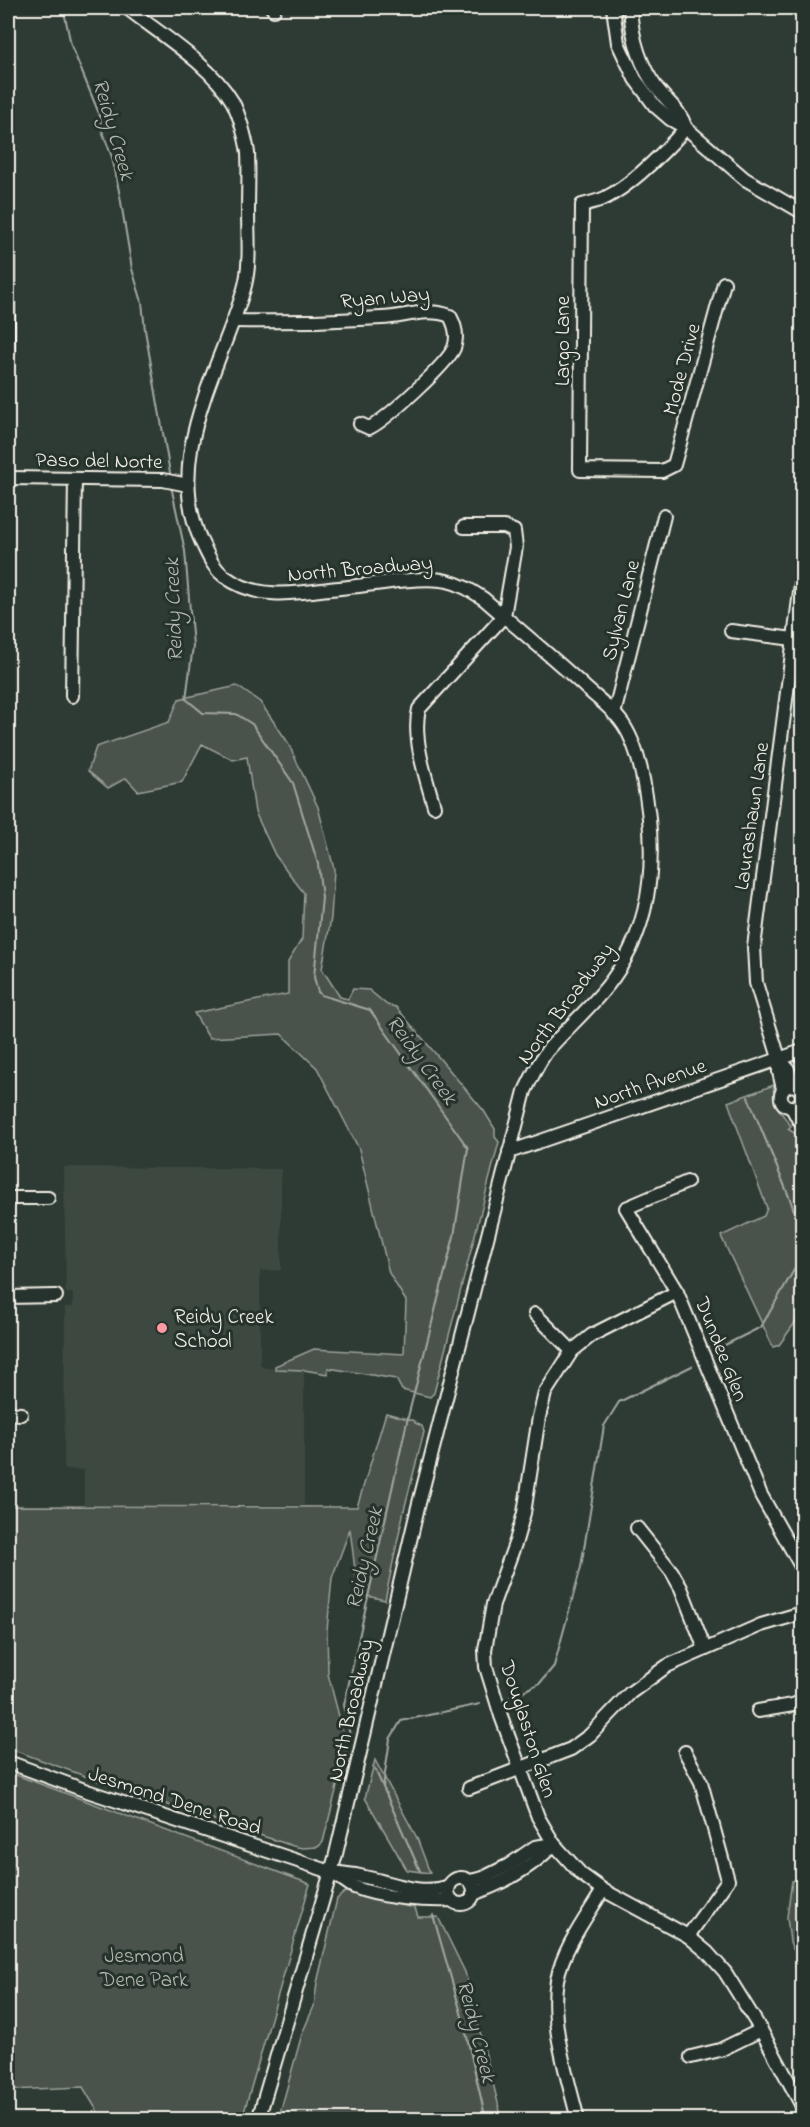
<svg xmlns="http://www.w3.org/2000/svg" width="810" height="2127" font-family="'Indie Flower',sans-serif">
	<style>
		.built { fill: #3c4841 }
		.green { fill: #48524c; stroke: #9ea29a; stroke-width: 1.5 }
		.lines { fill: none; stroke-linecap: round; stroke-linejoin: round }
		.stream { stroke: #a4a8a0; stroke-width: 2 }
		.minor-casing { stroke: #f4f1e8; stroke-width: 16 }
		.minor { stroke: #26332d; stroke-width: 12 }
		.poi-dot { fill: #ff9aa2; stroke: #26332d; stroke-width: 2 }
		.labels { text-anchor: middle; stroke-width: 6; stroke-linejoin: round; paint-order: stroke }
		.street-label { font-size: 21px; fill: #f4f1e8; stroke: #26332d }
		.poi-label { font-size: 21px; fill: #f4f1e8; stroke: #26332d; text-anchor: start }
		.park-label { font-size: 21px; fill: #b8b9b1; stroke: #26332d }
		.water-label { font-size: 22px; font-style: italic; fill: #b8bab2; stroke: #26332d }
	</style>
	<rect width="100%" height="100%" fill="#2e3b34"/>
	<filter id="ink" filterUnits="userSpaceOnUse"><feTurbulence type="fractalNoise" baseFrequency=".0167" numOctaves="2"/><feDisplacementMap in="SourceGraphic" scale="12" xChannelSelector="R" yChannelSelector="G"/><feConvolveMatrix kernelMatrix="1 2 1 2 8 2 1 2 1" color-interpolation-filters="sRGB"/></filter>
	<g filter="url(#ink)">
		<path class="built" d="M 64,1167 L 281,1169 L 281,1270 L 260,1271 L 260,1364 L 265,1368 L 304,1370 L 304,1505 L 84,1505 L 84,1470 L 64,1469 L 65,1307 L 73,1307 L 73,1293 L 66,1293 Z"/>
		<g class="green">
			<path d="M 237,686 L 260,702 L 287,741 L 318,807 L 334,869 L 331,918 L 322,969 L 340,997 L 348,999 L 353,989 L 369,990 L 387,1005 L 396,1007 L 484,1111 L 495,1129 L 495,1137 L 499,1142 L 434,1393 L 430,1397 L 402,1390 L 396,1379 L 328,1368 L 328,1374 L 304,1370 L 275,1369 L 275,1366 L 314,1349 L 404,1354 L 406,1301 L 389,1273 L 359,1149 L 317,1068 L 281,1034 L 209,1038 L 194,1013 L 288,994 L 288,962 L 302,939 L 304,893 L 275,855 L 255,812 L 247,757 L 233,760 L 202,744 L 182,782 L 138,791 L 126,778 L 108,788 L 88,771 L 96,747 L 169,722 L 179,699 Z"/>
			<path d="M 774,1085 C 771,1103 781,1112 791,1126 L 788,1129 L 802,1138 L 802,1313 L 779,1345 L 773,1347 L 721,1236 L 764,1216 L 767,1208 L 728,1102 Z"/>
			<path d="M 386,1413 L 415,1421 L 415,1423 L 422,1426 L 424,1432 L 404,1510 L 385,1600 L 358,1594 L 350,1529 L 332,1578 L 327,1630 L 328,1674 L 347,1747 L 323,1842 L 318,1847 L 302,1848 L 293,1846 L 123,1790 L 8,1748 L 8,1506 L 357,1507 Z"/>
			<path d="M 375,1760 L 417,1838 L 430,1873 L 407,1870 L 365,1798 Z"/>
			<path d="M 8,1772 L 310,1884 L 242,2119 L 102,2119 L 83,2087 L 8,2090 Z"/>
			<path d="M 802,1879 L 802,1969 L 790,1942 L 787,1917 L 792,1881 Z"/>
			<path d="M 345,1892 L 415,1908 L 418,1917 L 438,1917 L 465,1972 L 502,2119 L 278,2120 L 302,2034 L 314,2006 L 317,1983 L 337,1899 Z"/>
		</g>
		<g class="lines">
			<g class="stream">
				<path d="M 61,8 L 65,16 L 71,45 L 100,116 L 101,128 L 112,157 L 120,196 L 132,269 L 142,302 L 145,330 L 170,473"/>
				<path d="M 171,486 L 185,551 L 193,646 L 186,699 L 203,713 L 236,714 L 252,724 L 293,783 L 318,864 L 322,898 L 314,977 L 318,992 L 321,995 L 370,1010 L 468,1148 L 454,1236 L 408,1417 L 344,1705 L 350,1736"/>
				<path d="M 717,1349 L 761,1327 L 794,1270 L 801,1251 L 801,1232 L 790,1199 L 748,1097"/>
				<path d="M 509,1698 L 540,1683 L 554,1666 L 581,1567 L 604,1426 L 619,1402 L 692,1366"/>
				<path d="M 375,1769 L 420,1871"/>
				<path d="M 383,1787 L 390,1739 L 401,1721 L 480,1704"/>
				<path d="M 433,1915 L 463,2020 L 486,2120"/>
			</g>
			<defs>
				<g id="minor">
					<path d="M 127,8 C 160,34 211,65 232,101 C 239,113 246,139 248,153 C 249,173 248,193 248,212 C 248,237 251,265 244,289 C 220,370 162,458 202,543 C 208,555 213,568 224,576 C 256,600 293,594 329,589 C 352,587 375,584 397,581 C 413,580 431,577 447,581 C 461,584 472,591 484,599 C 518,629 554,658 587,689 C 598,699 611,708 620,720 C 633,736 639,759 643,779 C 655,839 656,906 624,961 C 605,996 573,1021 547,1051 C 538,1063 532,1077 525,1091 L 418,1507 L 335,1858 L 258,2120"/>
					<path d="M 272,8 L 274,10"/>
					<path d="M 613,8 L 618,43 L 635,79 L 655,106 L 670,119 L 686,128 L 745,179 L 802,212"/>
					<path d="M 630,8 C 632,36 639,64 656,87 C 668,103 679,108 686,128"/>
					<path d="M 455,10 L 456,8"/>
					<path d="M 686,128 C 666,150 632,185 605,198 C 598,201 590,203 582,205 L 580,470 L 662,471 L 674,465 L 724,283"/>
					<path d="M 233,321 C 283,322 332,321 382,318 C 406,317 427,307 450,316 C 455,325 458,337 454,348 C 447,364 386,420 369,428 L 360,424"/>
					<path d="M 8,352 L 8,226"/>
					<path d="M 8,478 L 163,480 L 188,485"/>
					<path d="M 731,631 L 801,640"/>
					<path d="M 72,696 L 75,479"/>
					<path d="M 614,714 L 664,516"/>
					<path d="M 434,806 C 426,778 412,738 419,709 L 504,616 L 516,547 L 514,531 L 504,527 L 464,527"/>
					<path d="M 779,1058 L 788,1069 L 794,1085"/>
					<path d="M 783,1089 L 779,1072 L 779,1058 L 756,983 L 754,947 L 802,576"/>
					<path d="M 802,1093 L 797,1086 L 789,1085 C 775,1093 780,1109 796,1107 L 802,1100"/>
					<path d="M 792,1108 L 798,1119 L 802,1121"/>
					<path d="M 509,1152 L 802,1051"/>
					<path d="M 687,1182 L 626,1208 L 677,1292 L 761,1495 L 802,1568"/>
					<path d="M 8,1198 L 48,1198"/>
					<path d="M 677,1292 L 592,1335 L 572,1351 L 545,1393 L 539,1417 L 524,1513 L 516,1541 L 493,1604 L 485,1650 L 486,1667 L 501,1716 L 538,1817 L 554,1844 L 581,1874 L 603,1890 L 688,1936 L 707,1952 L 725,1972 L 761,2030 L 802,2106"/>
					<path d="M 8,1297 L 56,1296"/>
					<path d="M 535,1314 L 572,1351"/>
					<path d="M 8,1413 L 21,1414"/>
					<path d="M 637,1528 L 672,1572 L 681,1588 L 705,1649"/>
					<path d="M 758,1711 L 793,1705 L 802,1701"/>
					<path d="M 685,1752 L 701,1782 L 728,1880 L 688,1936"/>
					<path d="M 8,1762 L 87,1791 L 331,1872 C 340,1873 350,1874 360,1876 C 388,1881 420,1897 449,1886"/>
					<path d="M 469,1788 L 571,1749 L 590,1735 L 630,1693 L 667,1666 L 761,1625 L 802,1613"/>
					<path d="M 334,1874 C 341,1878 348,1884 354,1887 C 380,1898 424,1901 452,1900"/>
					<circle cx="461" cy="1891" r="13"/>
					<path d="M 470,1881 L 483,1878 L 509,1865 L 535,1847 L 554,1844"/>
					<path d="M 473,1894 C 503,1883 532,1868 554,1844"/>
					<path d="M 691,2057 L 720,2050 L 761,2030"/>
					<path d="M 578,2120 C 568,2078 549,2022 557,1980 C 563,1948 586,1918 603,1890"/>
				</g>
			</defs>
			<use href="#minor" class="minor-casing"/>
			<use href="#minor" class="minor"/>
		</g>
	</g>
	<circle class="poi-dot" cx="162" cy="1328" r="6"/>
	<g class="labels">
		<g class="street-label">
			<text transform="translate(385 297) rotate(-5)" y="7">Ryan Way</text>
			<text transform="translate(562 341) rotate(-90)" y="7">Largo Lane</text>
			<text transform="translate(681 369) rotate(-75)" y="7">Mode Drive</text>
			<text transform="translate(99 460) rotate(1)" y="7">Paso del Norte</text>
			<text transform="translate(360 568) rotate(-5)" y="7">North Broadway</text>
			<text transform="translate(620 610) rotate(-76)" y="7">Sylvan Lane</text>
			<text transform="translate(751 816) rotate(-82)" y="7">Laurashawn Lane</text>
			<text transform="translate(565 1003) rotate(-53)" y="7">North Broadway</text>
			<text transform="translate(650 1083) rotate(-19)" y="7">North Avenue</text>
			<text transform="translate(722 1349) rotate(68)" y="7">Dundee Glen</text>
			<text transform="translate(350 1710) rotate(-77)" y="7">North Broadway</text>
			<text transform="translate(529 1729) rotate(72)" y="7">Douglaston Glen</text>
			<text transform="translate(175 1800) rotate(18)" y="7">Jesmond Dene Road</text>
		</g>
		<g class="poi-label">
			<text x="174" y="1323">Reidy Creek<tspan x="174" dy="24">School</tspan></text>
		</g>
		<g class="park-label">
			<text x="144" y="1962">Jesmond<tspan x="144" dy="24">Dene Park</tspan></text>
		</g>
		<g class="water-label">
			<text transform="translate(115 129) rotate(74)" y="8">Reidy Creek</text>
			<text transform="translate(172 610) rotate(-92)" y="8">Reidy Creek</text>
			<text transform="translate(423 1059) rotate(54)" y="8">Reidy Creek</text>
			<text transform="translate(363 1558) rotate(-77)" y="8">Reidy Creek</text>
			<text transform="translate(478 2031) rotate(76)" y="8">Reidy Creek</text>
		</g>
	</g>
	<rect width="810" height="2127" fill="none" stroke="#26332d" stroke-width="30"/>
	<rect x="15" y="15" width="780" height="2097" fill="none" stroke="#f4f1e8" stroke-width="2" filter="url(#ink)"/>
</svg>
